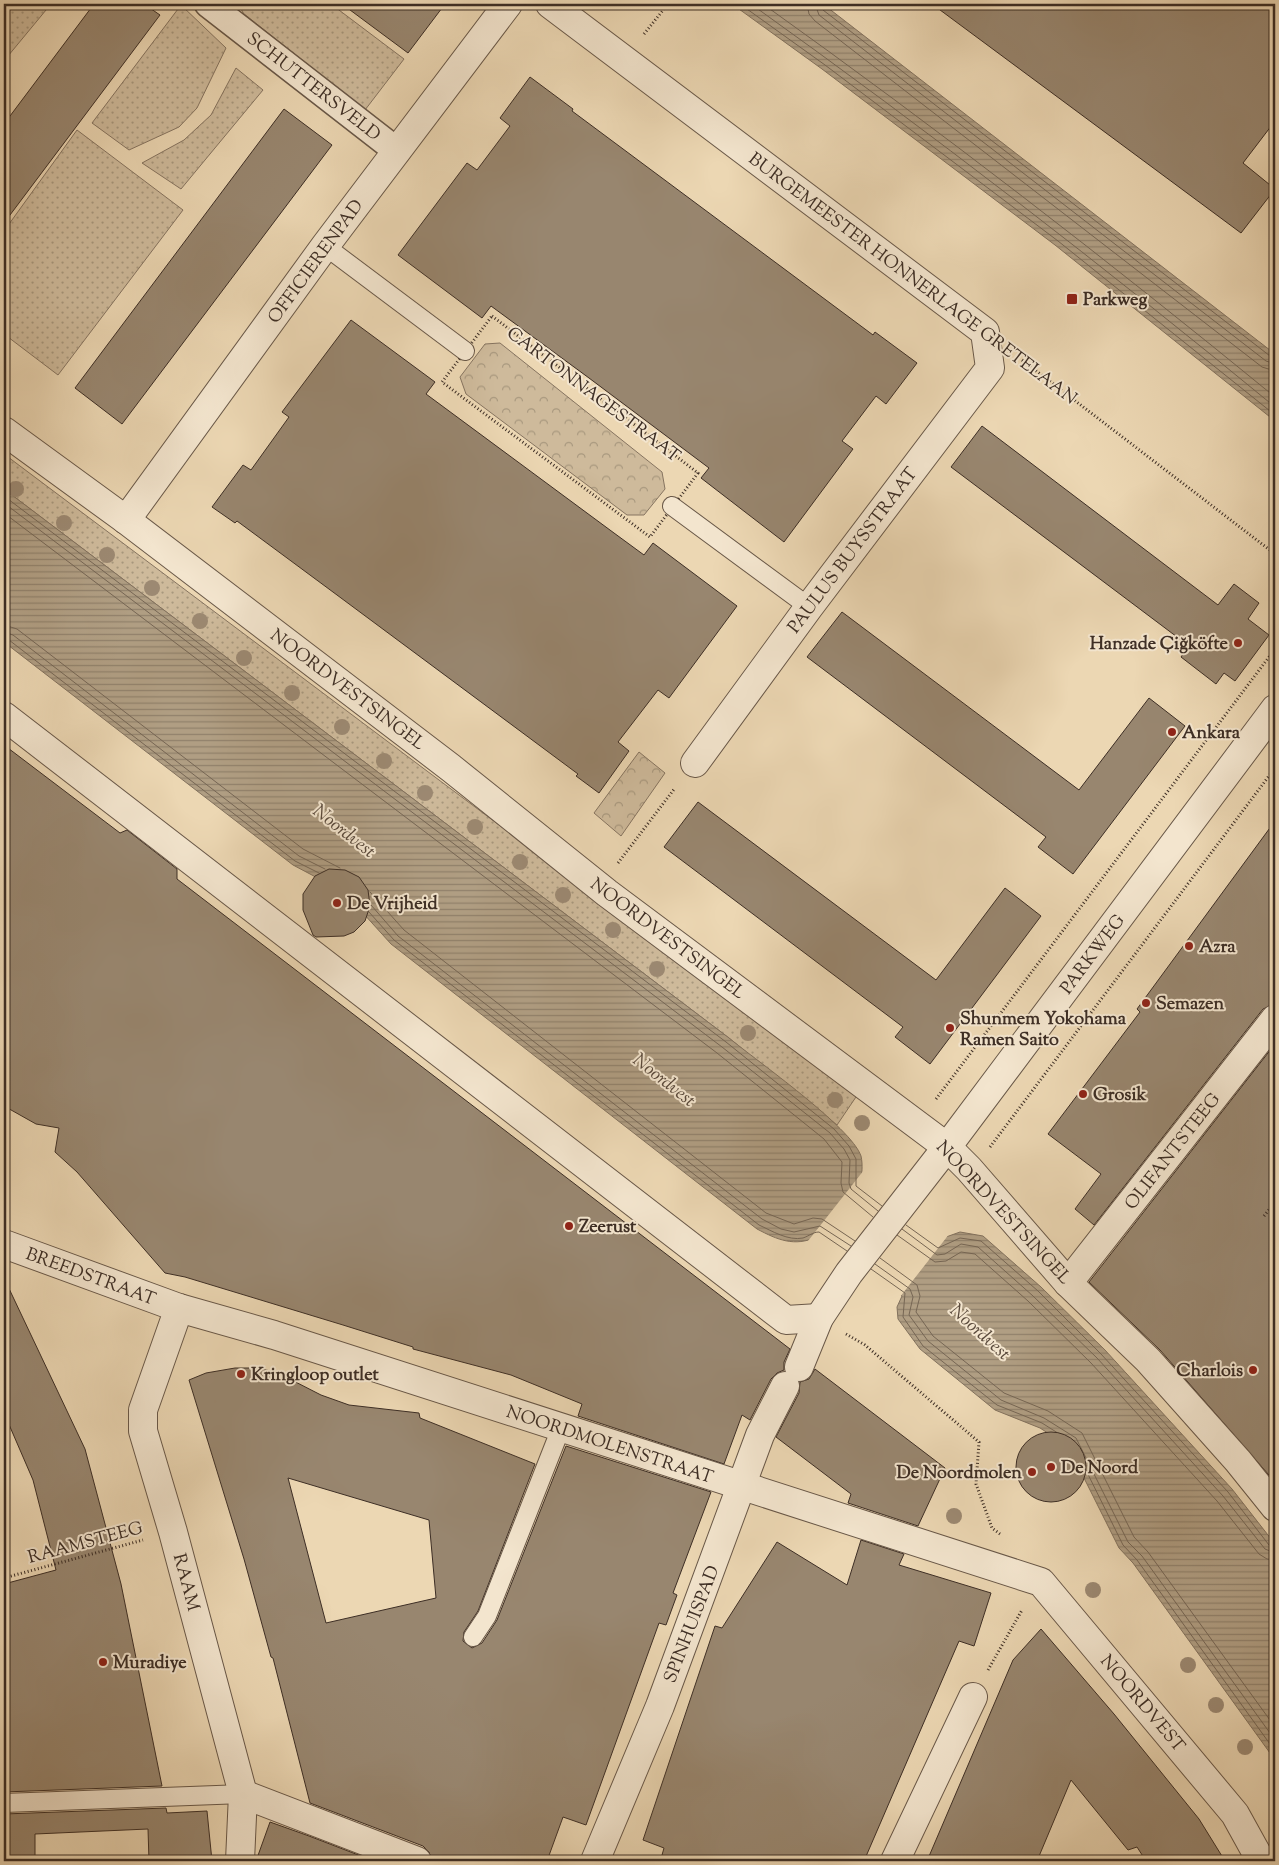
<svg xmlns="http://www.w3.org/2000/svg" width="1279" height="1865" font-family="'Sorts Mill Goudy',serif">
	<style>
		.grass { fill: url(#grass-dots); stroke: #867460 }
		.forest { fill: url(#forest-crowns); stroke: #867460 }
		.water { fill: url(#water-rules); stroke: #82715d }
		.pier { fill: #ecd7b3 }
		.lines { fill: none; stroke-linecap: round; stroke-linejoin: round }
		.shore { stroke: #766654; stroke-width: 1 }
		.building { fill: #98866f; stroke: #3d2e25; fill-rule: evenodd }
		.service-casing { stroke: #695848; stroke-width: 20 }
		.pedestrian-casing { stroke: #695848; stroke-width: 29 }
		.minor-casing { stroke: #695848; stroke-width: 30 }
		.path { stroke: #3d2e25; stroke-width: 3; stroke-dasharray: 1 2.5; stroke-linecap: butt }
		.service { stroke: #f3e5ce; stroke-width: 18 }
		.pedestrian { stroke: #f3e5ce; stroke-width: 26 }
		.minor { stroke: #f3e5ce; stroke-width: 28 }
		.tree { fill: #9c8972 }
		.poi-dot { fill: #8f2418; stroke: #f3e5ce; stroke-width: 2 }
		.labels { text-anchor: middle; stroke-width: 4; stroke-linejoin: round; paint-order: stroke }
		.street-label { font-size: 18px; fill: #3d2e25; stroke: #f3e5ce }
		.poi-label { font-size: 18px; font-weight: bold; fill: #3d2e25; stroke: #f3e5ce; text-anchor: start }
		.water-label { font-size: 19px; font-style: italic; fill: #5a4a3c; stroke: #f3e5ce }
	</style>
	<defs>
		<pattern id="grass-dots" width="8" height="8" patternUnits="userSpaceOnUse" patternTransform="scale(1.25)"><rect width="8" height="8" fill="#ceba9b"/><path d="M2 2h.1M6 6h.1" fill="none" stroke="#a8987e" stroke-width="1.8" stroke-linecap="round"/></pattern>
		<pattern id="forest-crowns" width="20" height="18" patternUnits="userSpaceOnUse" patternTransform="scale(1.25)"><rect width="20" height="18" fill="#ceba9b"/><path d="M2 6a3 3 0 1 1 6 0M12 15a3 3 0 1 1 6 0" fill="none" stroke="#a8987e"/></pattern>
		<pattern id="water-rules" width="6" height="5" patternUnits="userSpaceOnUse" patternTransform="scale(1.25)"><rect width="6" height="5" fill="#b09e83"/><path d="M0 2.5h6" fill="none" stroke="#90816b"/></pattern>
	</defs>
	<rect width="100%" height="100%" fill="#ecd7b3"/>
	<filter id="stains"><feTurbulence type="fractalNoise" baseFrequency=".004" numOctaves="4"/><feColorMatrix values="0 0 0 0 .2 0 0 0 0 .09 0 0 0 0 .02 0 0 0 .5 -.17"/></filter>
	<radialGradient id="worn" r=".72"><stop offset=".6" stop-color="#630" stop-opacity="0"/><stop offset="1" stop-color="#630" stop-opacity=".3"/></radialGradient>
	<g class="grass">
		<path d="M 4,4 L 51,4 L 8,56 L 4,52 Z"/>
		<path d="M 239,4 L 331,4 L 404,59 L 365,110 L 243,13 Z"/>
		<path d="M 181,5 L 226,48 L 197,108 L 179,127 L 129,150 L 92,123 Z"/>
		<path d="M 236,68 L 263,90 L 181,189 L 142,163 L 184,140 L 211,115 Z"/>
		<path d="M 77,130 L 183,210 L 58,375 L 4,334 L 4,231 Z"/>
		<path d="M 4,454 L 858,1094 L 837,1125 L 729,1038 L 4,489 Z"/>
	</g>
	<g class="forest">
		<path d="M 500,343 L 662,472 L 665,489 L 644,515 L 627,515 L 466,394 L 460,377 L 485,344 Z"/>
		<path d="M 639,752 L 665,773 L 621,836 L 594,813 Z"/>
	</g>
	<g class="water">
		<path d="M 732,4 L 823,4 L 1275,354 L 1275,421 L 1055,245 L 822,69 Z"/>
		<path d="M 4,489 L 729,1038 C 757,1061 851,1127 861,1156 C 863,1165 862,1175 860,1183 L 939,1244 L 946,1237 L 960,1232 L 983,1236 L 1041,1287 L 1105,1350 L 1232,1489 L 1275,1544 L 1275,1760 L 1133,1563 L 1119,1548 L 1068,1446 L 1040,1428 L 995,1410 L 920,1349 L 898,1319 L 897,1307 L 902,1296 L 817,1237 C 794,1247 778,1240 757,1229 L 391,944 L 344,892 L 293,865 L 4,642 Z"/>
	</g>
	<path class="pier" d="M 864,1170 L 863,1182 L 939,1241 L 950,1233 L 896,1302 L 899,1297 L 817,1240 L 810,1243 L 808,1241 Z"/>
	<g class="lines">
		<g class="shore">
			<path d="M 740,4 L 825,65 L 1058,241 L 1275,415"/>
			<path d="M 751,4 C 930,132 1105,267 1275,407"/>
			<path d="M 763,4 C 938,129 1109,261 1275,397"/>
			<path d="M 807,4 L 809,14 L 815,21 L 1262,367 L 1275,371"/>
			<path d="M 815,4 L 819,15 L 1266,361 L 1275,364"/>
			<path d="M 821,4 L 823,10 L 1270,356 L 1275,357"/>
			<path d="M 4,496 L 726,1042 L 834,1129 L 849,1146 L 856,1159 L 856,1186 L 882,1206"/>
			<path d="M 4,503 L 722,1047 L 830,1133 L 844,1149 L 850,1160 L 849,1183 L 851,1189 L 878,1211"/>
			<path d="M 4,513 L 717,1053 L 824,1139 L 842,1162 L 841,1183 L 843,1192 L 873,1217"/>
			<path d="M 4,625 L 17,629 L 303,849 L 340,868"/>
			<path d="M 4,632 L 13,635 L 299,856 L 325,869"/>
			<path d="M 4,639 L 9,640 L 295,861 L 319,873"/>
			<path d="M 370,892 L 404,930 L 766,1213 L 794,1224 L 813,1218 L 822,1219 L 855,1241"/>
			<path d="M 371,905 L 398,936 L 762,1219 L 781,1229 L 794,1232 L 820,1226 L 851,1246"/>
			<path d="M 369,912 L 394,940 L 759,1225 C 772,1231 788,1241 803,1238 C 809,1236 813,1232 819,1232 L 847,1251"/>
			<path d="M 906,1225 L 938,1248 L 960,1238 L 981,1241 L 1038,1291 L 1101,1354 L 1228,1492 L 1269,1545 L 1275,1547"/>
			<path d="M 902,1229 L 937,1255 L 945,1254 L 961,1244 L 978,1247 L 1033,1296 L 1097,1358 L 1223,1496 L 1265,1549 L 1275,1553"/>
			<path d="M 897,1235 L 935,1262 L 946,1261 L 961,1252 L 975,1254 L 1028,1301 L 1091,1363 L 1217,1501 L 1259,1554 L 1267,1559 L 1275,1560"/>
			<path d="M 880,1258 L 917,1285 L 920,1296 L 916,1312 L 933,1336 L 1004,1393 L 1048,1411 L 1082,1433 L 1134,1537 L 1148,1552 L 1275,1727"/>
			<path d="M 875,1264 L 910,1289 L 913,1297 L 909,1315 L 928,1341 L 1001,1400 L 1044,1418 L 1076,1438 L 1128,1542 L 1142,1556 L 1275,1740"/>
			<path d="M 871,1269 L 905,1293 L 903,1317 L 923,1346 L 997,1405 L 1042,1423 L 1072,1442 L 1123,1545 L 1137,1560 L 1275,1751"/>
		</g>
	</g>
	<g class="building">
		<path d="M 94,4 L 144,4 L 160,15 L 4,223 L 4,124 Z"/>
		<path d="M 342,4 L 445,4 L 408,53 Z"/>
		<path d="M 932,4 L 1275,4 L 1275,121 L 1243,163 L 1275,189 L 1241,233 Z"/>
		<path d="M 530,77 L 573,109 L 572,111 L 873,335 L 875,332 L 917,363 L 886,404 L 876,396 L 842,441 L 853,449 L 784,542 L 701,478 L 709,468 L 589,378 L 491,306 L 482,318 L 398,255 L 467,163 L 477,170 L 510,126 L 500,118 Z"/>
		<path d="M 284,109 L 332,145 L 122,424 L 75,388 Z"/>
		<path d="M 351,320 L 435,382 L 426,394 L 614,533 L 644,555 L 653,543 L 737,606 L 669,698 L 658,690 L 618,742 L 629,751 L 599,793 L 576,776 L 578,774 L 337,595 L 237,521 L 235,523 L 212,507 L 243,465 L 251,470 L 289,417 L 282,412 Z"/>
		<path d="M 982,426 L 1218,605 L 1234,584 L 1259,603 L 1248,619 L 1269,635 L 1235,681 L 1224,673 L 1216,684 L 1181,657 L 1189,646 L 951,467 Z"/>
		<path d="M 842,612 L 1079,790 L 1149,698 L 1185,726 L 1073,874 L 1038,847 L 1046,837 L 807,657 Z"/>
		<path d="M 4,745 L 120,833 L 127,830 L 177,869 L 177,879 L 790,1349 L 784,1362 L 784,1370 L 777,1373 L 771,1379 L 750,1420 L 742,1415 L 724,1464 L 578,1416 L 582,1404 L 511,1375 L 413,1349 L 413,1347 L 343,1325 L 185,1277 L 165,1273 L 77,1172 L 55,1152 L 59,1128 L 36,1124 L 4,1106 Z"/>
		<path d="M 698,802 L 936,980 L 1005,888 L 1041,916 L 930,1064 L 895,1037 L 903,1027 L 664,847 Z"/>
		<path d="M 1275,821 L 1275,1004 L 1263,1009 L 1094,1225 L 1075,1209 L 1101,1174 L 1048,1134 L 1140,1012 L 1137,1009 Z"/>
		<path d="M 329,869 L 345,870 L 359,877 L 368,890 L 370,906 L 365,921 L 354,932 L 344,936 L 316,937 L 313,935 L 303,910 L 303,894 L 315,876 Z"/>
		<path d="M 1275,1044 L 1275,1482 L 1160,1350 L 1089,1282 Z"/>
		<path d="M 4,1278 L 85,1449 L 121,1584 L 162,1786 L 4,1792 L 4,1584 L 56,1570 L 33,1480 L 4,1413 Z"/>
		<path d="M 235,1368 L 255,1368 L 276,1372 L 321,1395 L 349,1405 L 419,1413 L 420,1418 L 535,1464 L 478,1611 L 464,1632 L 463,1641 L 472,1648 L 482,1643 L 497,1620 L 566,1446 L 711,1492 L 673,1593 L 677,1595 L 666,1625 L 659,1623 L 586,1825 L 563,1817 L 547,1861 L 432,1861 L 429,1852 L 423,1846 L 310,1803 L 273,1658 L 271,1657 L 244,1559 L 189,1380 L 206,1373 ZM 288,1478 L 429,1520 L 436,1598 L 326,1623 Z"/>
		<path d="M 815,1369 L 945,1468 L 918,1526 L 848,1503 L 851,1494 L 776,1437 L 799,1393 L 800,1382 L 809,1379 Z"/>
		<circle cx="1051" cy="1467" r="35"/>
		<path d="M 861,1540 L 904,1554 L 899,1565 L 991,1593 L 974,1646 L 959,1641 L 864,1861 L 681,1861 L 662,1855 L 664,1848 L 643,1840 L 715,1626 L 722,1628 L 777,1542 L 847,1585 Z"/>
		<path d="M 1041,1629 L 1114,1714 L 1199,1819 L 1225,1861 L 1146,1861 L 1137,1847 L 1128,1850 L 1071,1780 L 1037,1861 L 927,1861 L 1013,1660 Z"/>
		<path d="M 166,1808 L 167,1813 L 207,1811 L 212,1861 L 149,1861 L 148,1829 L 35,1834 L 35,1861 L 4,1861 L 4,1814 Z"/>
		<path d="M 270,1822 L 309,1836 L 374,1861 L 256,1861 Z"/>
	</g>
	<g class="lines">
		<defs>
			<g id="service">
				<path d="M 325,246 L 465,351"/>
				<path d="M 672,506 L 809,607"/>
				<path d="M 473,1637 L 487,1616 L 561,1428"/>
				<path d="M 4,1803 L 243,1794"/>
			</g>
			<path id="pedestrian" d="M 208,4 L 397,151"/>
			<g id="minor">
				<path d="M 550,4 L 985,332 L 990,368 L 809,607 L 695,763"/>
				<path d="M 4,431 L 126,520 L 451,768 L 607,893 L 947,1147 L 969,1169 L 1068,1283 L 1148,1360 L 1238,1461 L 1275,1507"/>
				<path d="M 126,520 L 325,246 L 508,4"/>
				<path d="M 4,716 L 786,1320 L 819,1318"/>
				<path d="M 4,1244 L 179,1308 L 274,1335 L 1041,1582 L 1235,1814 L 1261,1861"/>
				<path d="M 1068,1283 L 1275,1019"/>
				<path d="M 179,1308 L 143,1410 L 143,1431 L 173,1532 L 243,1794 L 240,1861"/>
				<path d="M 799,1367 L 819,1318 L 849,1273 L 947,1147 L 1275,709"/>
				<path d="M 243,1794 L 417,1861"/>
				<path d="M 595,1861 L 660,1706 L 760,1435 L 785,1386"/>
				<path d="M 895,1861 L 973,1697"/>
			</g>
		</defs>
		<use href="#service" class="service-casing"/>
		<use href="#pedestrian" class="pedestrian-casing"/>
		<use href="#minor" class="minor-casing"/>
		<g class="path">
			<path d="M 693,4 L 698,8"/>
			<path d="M 644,34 L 668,4"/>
			<path d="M 492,316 L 698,473 L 650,537 L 442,382 Z"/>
			<path d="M 1022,360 L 1275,554"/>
			<path d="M 618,863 L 675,788"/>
			<path d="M 936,1099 L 1275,649"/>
			<path d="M 990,1147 L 1275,768"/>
			<path d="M 1264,1216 L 1275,1202"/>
			<path d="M 846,1334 L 865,1345 L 979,1442 L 976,1484 L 992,1528 L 1000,1534"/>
			<path d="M 4,1578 L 143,1540"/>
			<path d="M 988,1670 L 1022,1610"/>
		</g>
		<use href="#service" class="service"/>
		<use href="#pedestrian" class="pedestrian"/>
		<use href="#minor" class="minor"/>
	</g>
	<g class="tree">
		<circle cx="16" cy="489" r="8"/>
		<circle cx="64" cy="523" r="8"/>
		<circle cx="107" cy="555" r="8"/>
		<circle cx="152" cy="588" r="8"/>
		<circle cx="200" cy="621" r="8"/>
		<circle cx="244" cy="658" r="8"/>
		<circle cx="292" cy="693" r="8"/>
		<circle cx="342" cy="727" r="8"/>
		<circle cx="384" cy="761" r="8"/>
		<circle cx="425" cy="793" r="8"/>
		<circle cx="475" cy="827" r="8"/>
		<circle cx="520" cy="862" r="8"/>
		<circle cx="563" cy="895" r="8"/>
		<circle cx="613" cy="930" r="8"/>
		<circle cx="657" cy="969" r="8"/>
		<circle cx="748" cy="1033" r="8"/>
		<circle cx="835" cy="1100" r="8"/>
		<circle cx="862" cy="1123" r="8"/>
		<circle cx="954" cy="1516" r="8"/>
		<circle cx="1093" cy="1590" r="8"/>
		<circle cx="1188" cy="1665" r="8"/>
		<circle cx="1216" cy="1705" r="8"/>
		<circle cx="1245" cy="1747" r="8"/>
	</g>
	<g class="poi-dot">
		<rect x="1066" y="293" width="12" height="12" rx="2.5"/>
		<circle cx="1238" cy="643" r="5"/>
		<circle cx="1172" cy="732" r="5"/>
		<circle cx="337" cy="903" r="5"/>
		<circle cx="1189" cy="946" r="5"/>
		<circle cx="1146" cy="1003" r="5"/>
		<circle cx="950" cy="1028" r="5"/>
		<circle cx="1083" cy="1094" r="5"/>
		<circle cx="569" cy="1226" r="5"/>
		<circle cx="1253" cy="1370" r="5"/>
		<circle cx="241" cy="1374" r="5"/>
		<circle cx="1051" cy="1467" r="5"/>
		<circle cx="1032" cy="1472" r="5"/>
		<circle cx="103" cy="1662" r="5"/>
	</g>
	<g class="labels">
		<g class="street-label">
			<text transform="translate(314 86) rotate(38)" y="6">SCHUTTERSVELD</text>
			<text transform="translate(315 261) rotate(-54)" y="6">OFFICIERENPAD</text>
			<text transform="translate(913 278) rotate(37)" y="6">BURGEMEESTER HONNERLAGE GRETELAAN</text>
			<text transform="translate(594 394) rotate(37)" y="6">CARTONNAGESTRAAT</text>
			<text transform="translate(852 550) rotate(-53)" y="6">PAULUS BUYSSTRAAT</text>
			<text transform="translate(348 689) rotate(37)" y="6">NOORDVESTSINGEL</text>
			<text transform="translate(668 938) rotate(37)" y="6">NOORDVESTSINGEL</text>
			<text transform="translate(1092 954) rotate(-53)" y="6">PARKWEG</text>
			<text transform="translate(1172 1151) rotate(-52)" y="6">OLIFANTSTEEG</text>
			<text transform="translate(1004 1212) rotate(47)" y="6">NOORDVESTSINGEL</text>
			<text transform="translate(91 1276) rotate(20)" y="6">BREEDSTRAAT</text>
			<text transform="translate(610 1444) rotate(18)" y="6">NOORDMOLENSTRAAT</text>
			<text transform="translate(85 1542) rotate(-15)" y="6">RAAMSTEEG</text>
			<text transform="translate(187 1582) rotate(75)" y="6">RAAM</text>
			<text transform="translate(691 1624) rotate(-69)" y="6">SPINHUISPAD</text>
			<text transform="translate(1143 1703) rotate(50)" y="6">NOORDVEST</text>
		</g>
		<g class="poi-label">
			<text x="1083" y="305">Parkweg</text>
			<text x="1228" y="649" text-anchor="end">Hanzade Çiğköfte</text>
			<text x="1182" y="738">Ankara</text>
			<text x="347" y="909">De Vrijheid</text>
			<text x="1199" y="952">Azra</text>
			<text x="1156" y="1009">Semazen</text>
			<text x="960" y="1024">Shunmem Yokohama<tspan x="960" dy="21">Ramen Saito</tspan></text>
			<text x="1093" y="1100">Grosik</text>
			<text x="579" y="1232">Zeerust</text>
			<text x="1243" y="1376" text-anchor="end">Charlois</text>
			<text x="251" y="1380">Kringloop outlet</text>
			<text x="1061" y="1473">De Noord</text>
			<text x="1022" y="1478" text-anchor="end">De Noordmolen</text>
			<text x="113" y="1668">Muradiye</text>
		</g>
		<g class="water-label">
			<text transform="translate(345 830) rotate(38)" y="7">Noordvest</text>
			<text transform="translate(665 1079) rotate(38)" y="7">Noordvest</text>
			<text transform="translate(981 1331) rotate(42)" y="7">Noordvest</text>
		</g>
	</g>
	<rect width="1279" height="1865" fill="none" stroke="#ecd7b3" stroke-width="20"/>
	<rect x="5" y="5" width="1269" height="1855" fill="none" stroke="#3d2e25" stroke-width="2.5"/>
	<rect x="10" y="10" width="1259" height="1845" fill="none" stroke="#3d2e25"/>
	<rect width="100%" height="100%" filter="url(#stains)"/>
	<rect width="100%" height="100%" fill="url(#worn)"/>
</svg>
